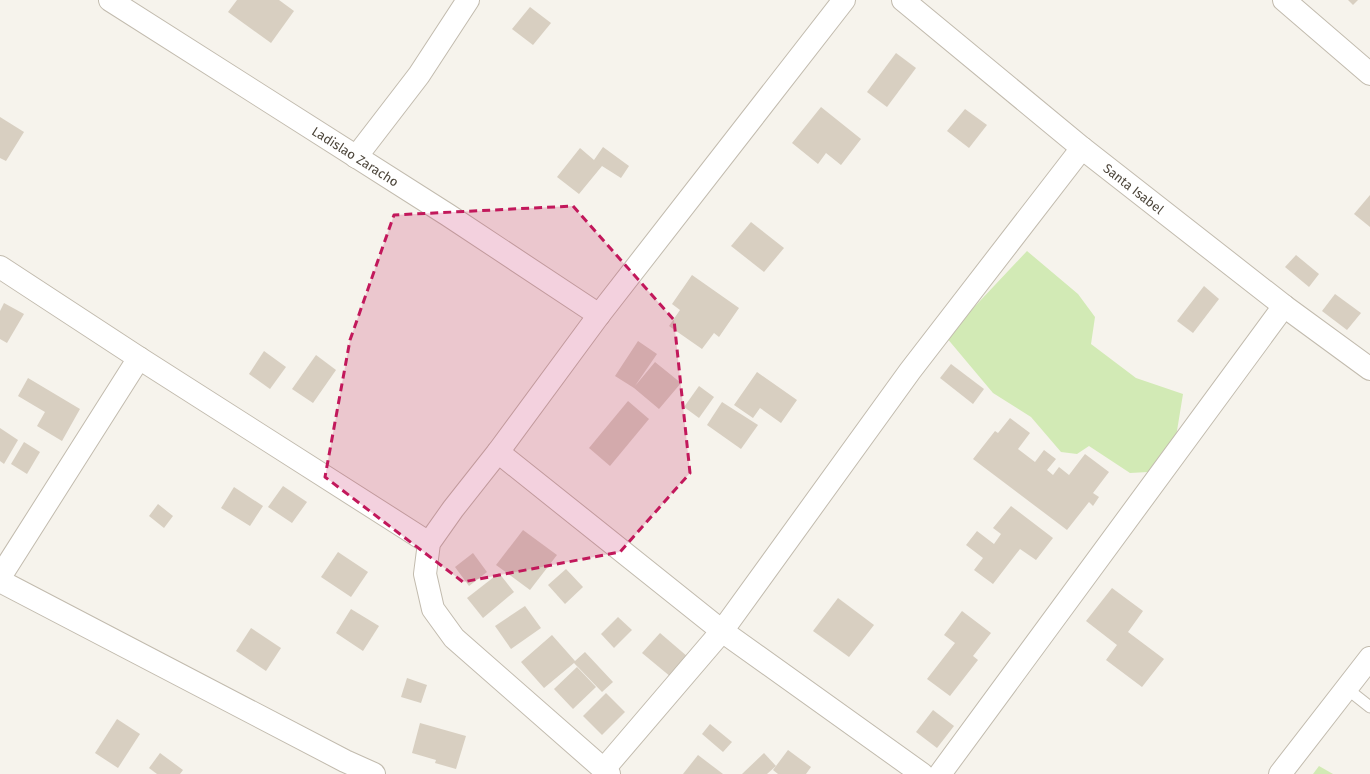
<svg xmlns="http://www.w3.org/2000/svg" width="1370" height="774" font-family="'Fira Sans',sans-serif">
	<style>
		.green { fill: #d2eab5 }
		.building { fill: #d8cfc1 }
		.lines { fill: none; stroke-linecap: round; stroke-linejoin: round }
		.lane-casing { stroke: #c2bbae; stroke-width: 13 }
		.street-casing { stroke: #c2bbae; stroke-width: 24 }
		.lane { stroke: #fff; stroke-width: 11 }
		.street { stroke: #fff; stroke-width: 22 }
		.marked { fill: #c2185b; fill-opacity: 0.2; stroke: #c2185b; stroke-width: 3; stroke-dasharray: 8 5; stroke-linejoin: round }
		.labels { text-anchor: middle; stroke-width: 3; stroke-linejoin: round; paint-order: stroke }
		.street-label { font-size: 13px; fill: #4b4439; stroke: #fff }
	</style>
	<rect width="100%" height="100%" fill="#f6f3ec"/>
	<g class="green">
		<path d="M 1027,251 L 1078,294 L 1095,317 L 1091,344 L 1136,378 L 1183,394 L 1175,443 L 1148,472 L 1130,473 L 1089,446 L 1077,454 L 1061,452 L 1031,417 L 993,393 L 946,337 Z"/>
		<path d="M 1319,766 L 1333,774 L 1313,774 Z"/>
	</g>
	<g class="building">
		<path d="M 237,0 L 279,0 L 294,11 L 271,43 L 228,12 Z"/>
		<path d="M 1348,0 L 1358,0 L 1353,5 Z"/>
		<path d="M 530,7 L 551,23 L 533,45 L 512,29 Z"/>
		<path d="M 896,53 L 916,68 L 887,107 L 867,92 Z"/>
		<path d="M 821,107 L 861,139 L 841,165 L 826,153 L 818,164 L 792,143 Z"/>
		<path d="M 965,109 L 987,125 L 969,148 L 947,131 Z"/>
		<path d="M 0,117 L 24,132 L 6,161 L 0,158 Z"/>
		<path d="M 603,147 L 629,166 L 621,178 L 602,166 L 579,194 L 557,177 L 580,148 L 594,160 Z"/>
		<path d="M 1370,195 L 1370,227 L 1354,214 Z"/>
		<path d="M 751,222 L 784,248 L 764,272 L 731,246 Z"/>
		<path d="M 1296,255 L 1319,274 L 1309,287 L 1285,267 Z"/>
		<path d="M 692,275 L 739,308 L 719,337 L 714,333 L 702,349 L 669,326 L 680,310 L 672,304 Z"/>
		<path d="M 1204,286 L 1219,299 L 1193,333 L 1177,321 Z"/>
		<path d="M 1335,294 L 1361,313 L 1347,330 L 1322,311 Z"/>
		<path d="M 4,303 L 24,314 L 7,343 L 0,339 L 0,311 Z"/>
		<path d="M 638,341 L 657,354 L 635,386 L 655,362 L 681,383 L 659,409 L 634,388 L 615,376 Z"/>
		<path d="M 264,351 L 286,367 L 270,389 L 249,374 Z"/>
		<path d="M 316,355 L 336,370 L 313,403 L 292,389 Z"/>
		<path d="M 951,364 L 984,389 L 973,404 L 940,378 Z"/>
		<path d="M 757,372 L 797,400 L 781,423 L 760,408 L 753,418 L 734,405 Z"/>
		<path d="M 28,378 L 80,409 L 62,441 L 37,426 L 45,412 L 18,396 Z"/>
		<path d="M 699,386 L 714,397 L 699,418 L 684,407 Z"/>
		<path d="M 628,401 L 649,419 L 610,466 L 589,448 Z"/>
		<path d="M 722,402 L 758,425 L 741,449 L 707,425 Z"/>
		<path d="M 1010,418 L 1030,433 L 1018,449 L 1035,462 L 1044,450 L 1056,459 L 1047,470 L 1053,475 L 1059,467 L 1069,475 L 1085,454 L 1109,472 L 1093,493 L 1099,497 L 1093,506 L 1089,502 L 1067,530 L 973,459 L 995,431 L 998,433 Z"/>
		<path d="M 0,428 L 18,440 L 4,464 L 0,461 Z"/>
		<path d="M 24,442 L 40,452 L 27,474 L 11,464 Z"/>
		<path d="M 283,486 L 307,502 L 292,523 L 268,507 Z"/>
		<path d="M 234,487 L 263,506 L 250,526 L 221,508 Z"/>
		<path d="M 158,504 L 173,516 L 164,528 L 149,516 Z"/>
		<path d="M 1011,506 L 1053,538 L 1036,560 L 1020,549 L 993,584 L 974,570 L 983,558 L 966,545 L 977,531 L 994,544 L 1001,534 L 993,528 Z"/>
		<path d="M 523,530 L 557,555 L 530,590 L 496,565 Z"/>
		<path d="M 338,552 L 368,572 L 351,597 L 321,577 Z"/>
		<path d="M 473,553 L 487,572 L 469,586 L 455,567 Z"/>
		<path d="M 566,569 L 583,587 L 565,604 L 548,585 Z"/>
		<path d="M 499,573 L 514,592 L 483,618 L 467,598 Z"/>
		<path d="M 1112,588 L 1143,611 L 1128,632 L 1164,659 L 1142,687 L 1106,660 L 1117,645 L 1086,621 Z"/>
		<path d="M 838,598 L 874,625 L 849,657 L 813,631 Z"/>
		<path d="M 525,606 L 541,628 L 511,649 L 495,626 Z"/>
		<path d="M 351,609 L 379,626 L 363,651 L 336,633 Z"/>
		<path d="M 962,611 L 991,633 L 973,656 L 978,660 L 950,696 L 927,679 L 955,643 L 944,635 Z"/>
		<path d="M 618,617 L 632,630 L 614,648 L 601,634 Z"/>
		<path d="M 251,628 L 281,648 L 266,671 L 236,651 Z"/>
		<path d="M 660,633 L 688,657 L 671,677 L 642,653 Z"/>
		<path d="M 552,635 L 575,661 L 585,652 L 613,682 L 602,692 L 574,663 L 544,688 L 521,662 Z"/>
		<path d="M 577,667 L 596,687 L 573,709 L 554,689 Z"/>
		<path d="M 407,678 L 427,685 L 421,703 L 401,697 Z"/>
		<path d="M 606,693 L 625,712 L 602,735 L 583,716 Z"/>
		<path d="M 933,710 L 954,726 L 937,748 L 916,732 Z"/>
		<path d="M 117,719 L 140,734 L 118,768 L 95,753 Z"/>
		<path d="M 420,723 L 466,736 L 456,769 L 435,763 L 436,760 L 412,753 Z"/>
		<path d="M 710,724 L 732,742 L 723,752 L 702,734 Z"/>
		<path d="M 788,750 L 811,767 L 806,774 L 778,774 L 773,770 Z"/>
		<path d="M 160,753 L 183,770 L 180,774 L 157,774 L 149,768 Z"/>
		<path d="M 764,753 L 776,766 L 767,774 L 742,774 Z"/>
		<path d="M 698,755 L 723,774 L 683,774 Z"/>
	</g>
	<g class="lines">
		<defs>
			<path id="lane" d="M 1346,688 L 1370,707"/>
			<g id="street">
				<path id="s1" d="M 110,0 L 448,215 L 599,315"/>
				<path id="s2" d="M 903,0 L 1082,148 L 1284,306 L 1370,369"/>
				<path d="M 1284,0 L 1370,74"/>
				<path d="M 356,157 L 419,75 L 468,0"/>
				<path d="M 0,267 L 139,358 L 429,543"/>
				<path d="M 498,452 L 722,631 L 922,774"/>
				<path d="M 0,577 L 139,358"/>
				<path d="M 0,581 L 345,761 L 374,774"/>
				<path d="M 604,769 L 722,631 L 910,371 L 1082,148"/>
				<path d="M 609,774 L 454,638 L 433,609 L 425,574 L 429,543 L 453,509 L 498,452 L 599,315 L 844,0"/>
				<path d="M 940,774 L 1284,306"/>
				<path d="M 1280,774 L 1370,658"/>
			</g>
		</defs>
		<use href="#lane" class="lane-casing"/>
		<use href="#street" class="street-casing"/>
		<use href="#lane" class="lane"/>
		<use href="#street" class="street"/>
	</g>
	<path class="marked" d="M 573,206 L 674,320 L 690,473 L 620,552 L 463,582 L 325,477 L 350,340 L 394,215 Z"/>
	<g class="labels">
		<g class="street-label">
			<text dy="5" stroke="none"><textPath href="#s1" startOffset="291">Ladislao Zaracho</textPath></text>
			<text dy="5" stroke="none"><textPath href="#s2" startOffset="298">Santa Isabel</textPath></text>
		</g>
	</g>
</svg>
